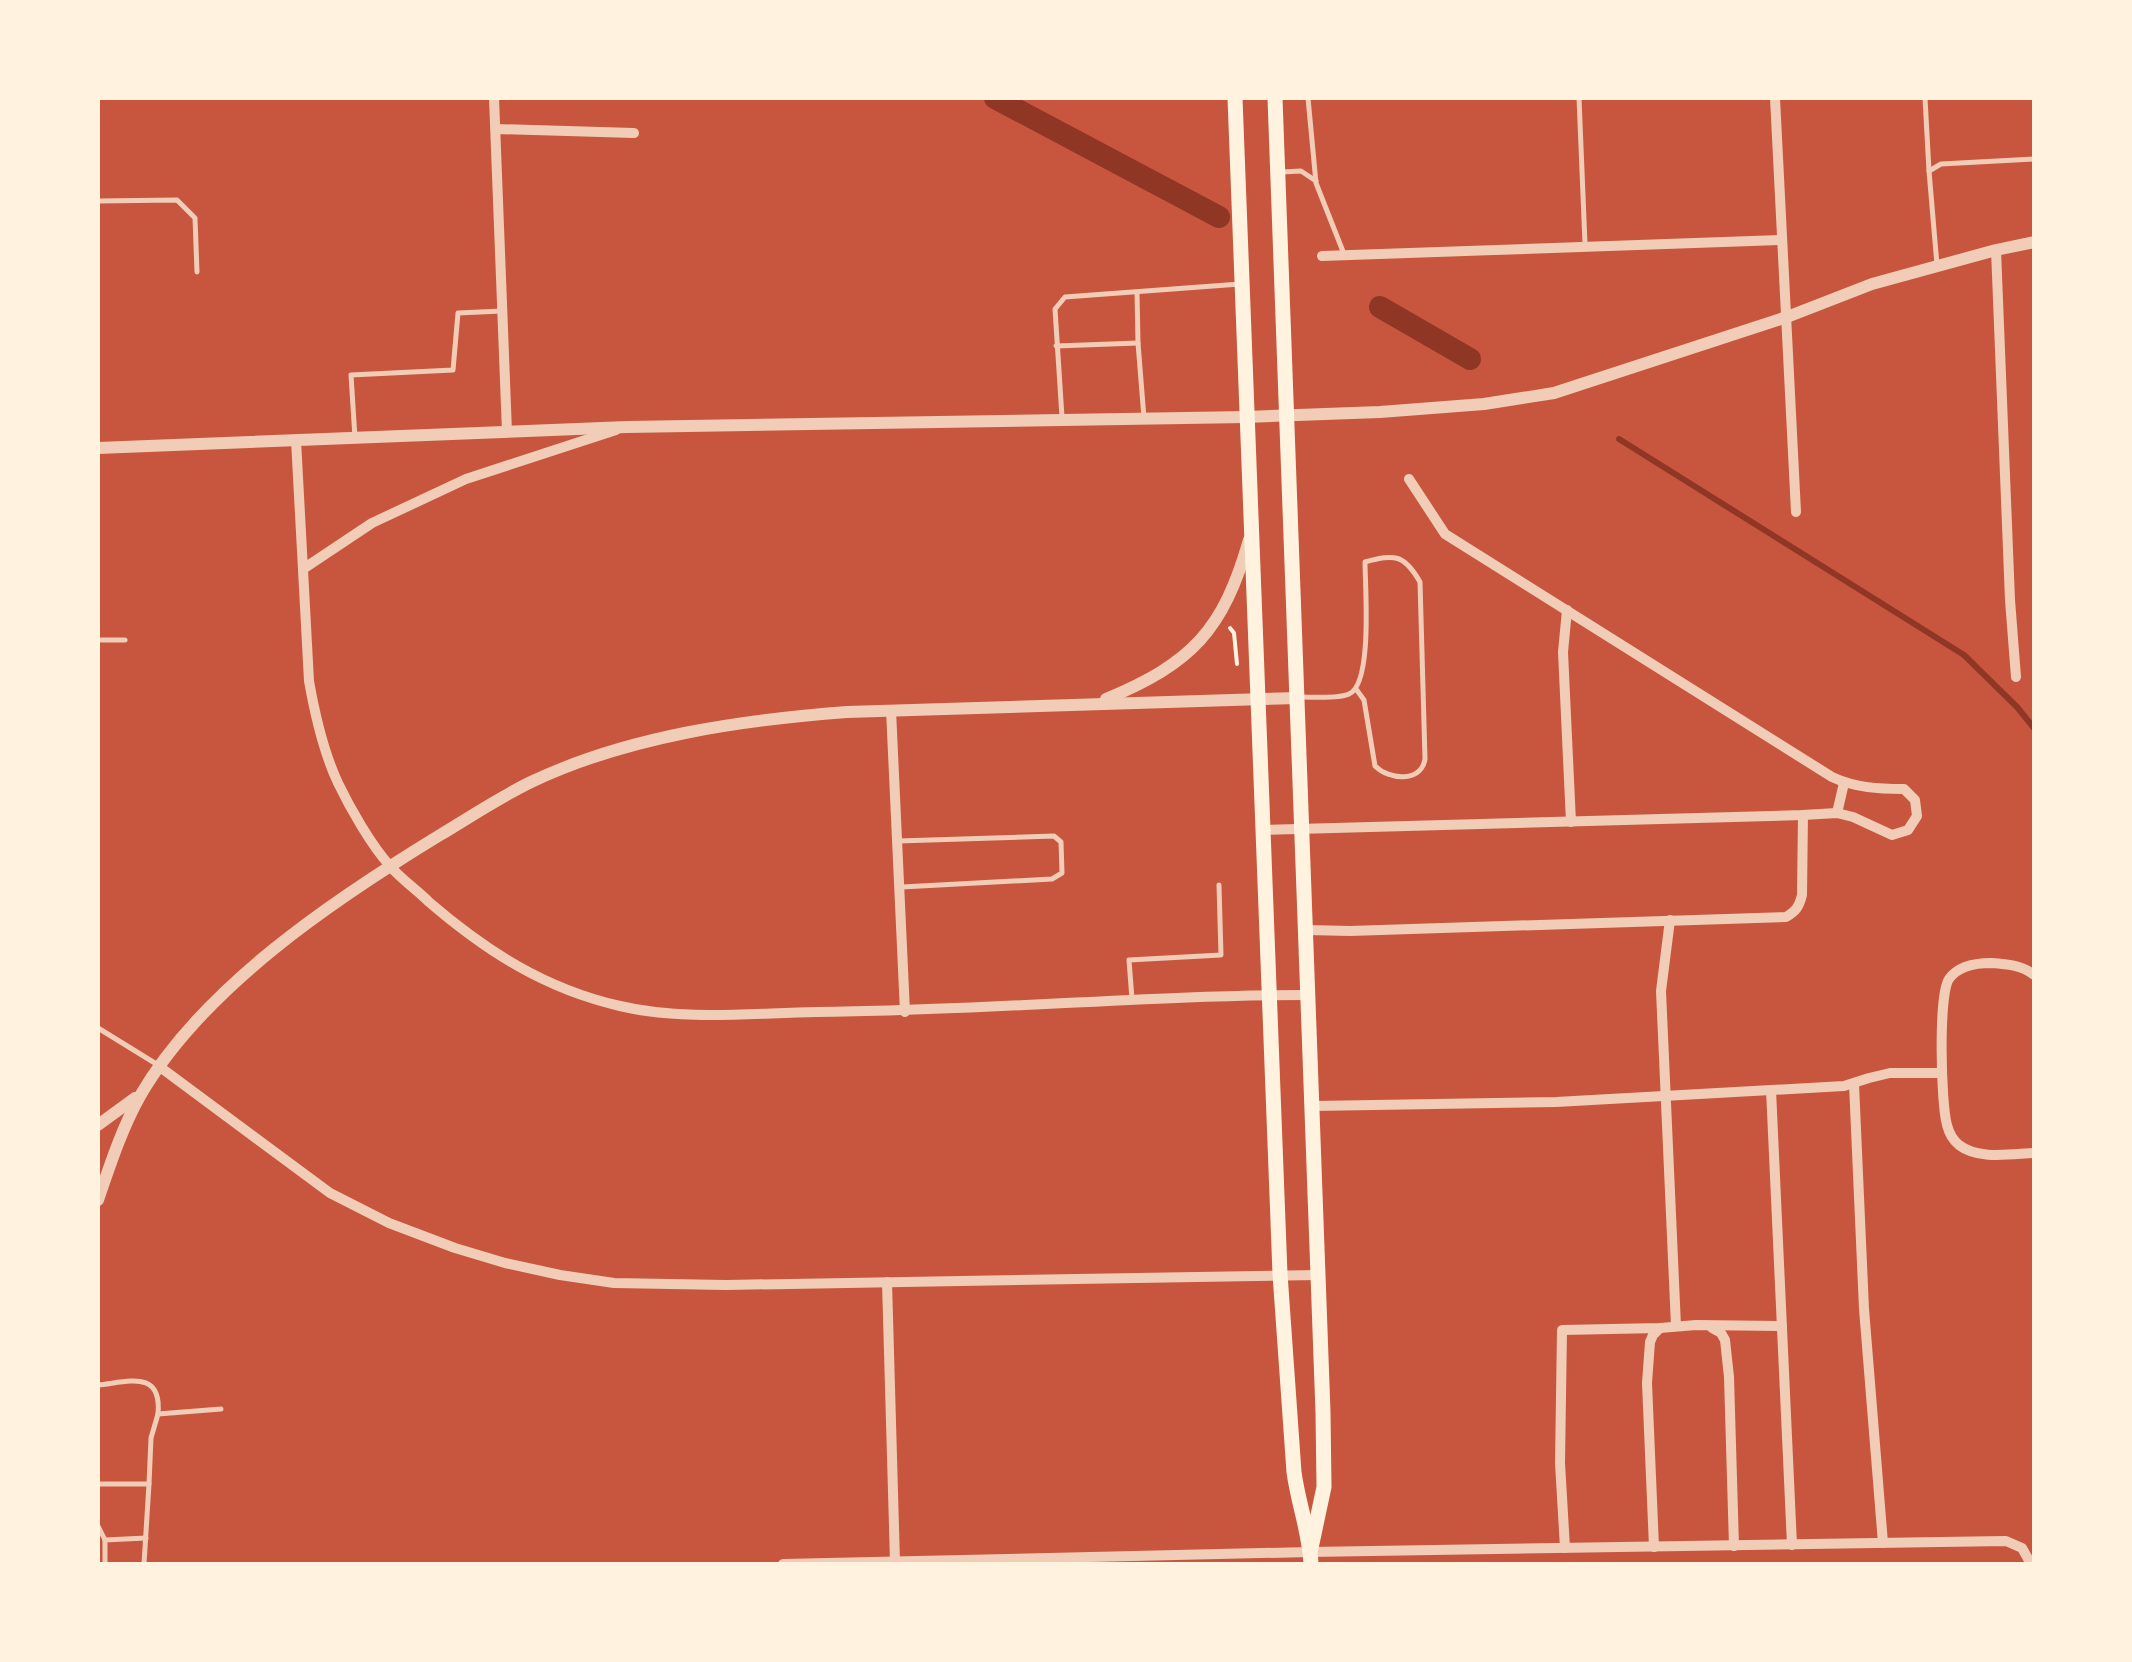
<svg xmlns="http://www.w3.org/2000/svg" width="2132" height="1662" font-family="Manrope,sans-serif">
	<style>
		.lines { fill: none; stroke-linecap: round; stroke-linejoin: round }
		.stream { stroke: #8f3625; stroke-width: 6 }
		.canal { stroke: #8f3625; stroke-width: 22 }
		.path { stroke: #fff3e0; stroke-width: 4 }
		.service { stroke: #f1ccb7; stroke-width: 5 }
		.minor { stroke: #f1ccb7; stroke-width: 10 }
		.tertiary { stroke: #f1ccb7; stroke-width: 12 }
		.primary { stroke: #fff3e0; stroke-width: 15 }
	</style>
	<rect width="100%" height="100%" fill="#c8553d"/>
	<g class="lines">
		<path class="stream" d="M 1619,439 L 1964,655 L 2017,707 L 2034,728"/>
		<g class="canal">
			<path d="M 995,98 L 1219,217"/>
			<path d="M 1380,307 L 1470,359"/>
		</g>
		<path class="path" d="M 1230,628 L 1234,633 L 1237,664"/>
		<g class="service">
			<path d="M 1308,98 L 1316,183 L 1344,254"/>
			<path d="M 1579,98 L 1585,244"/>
			<path d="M 1925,98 L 1929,171"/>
			<path d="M 1282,172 L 1301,171 L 1316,181"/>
			<path d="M 98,201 L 177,200 L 195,218 L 197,272"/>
			<path d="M 1937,265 L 1929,171 L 1941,164 L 2034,159"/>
			<path d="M 1137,292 L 1138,343 L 1144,418"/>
			<path d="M 1056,346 L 1138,343"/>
			<path d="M 1062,417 L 1055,309 L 1065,297 L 1240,284"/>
			<path d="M 355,438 L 351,375 L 453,370 L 458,313 L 502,311"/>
			<path d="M 98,640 L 125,640"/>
			<path d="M 1301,697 C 1313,697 1339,699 1349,694 C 1373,684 1365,586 1365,562 C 1395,554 1404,554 1420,582 L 1425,759 C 1421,783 1389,780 1375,766 L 1364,700 L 1356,689"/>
			<path d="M 898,841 L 1054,836 L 1061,842 L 1062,873 L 1052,879 L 902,887"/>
			<path d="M 1132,999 L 1129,960 L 1221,955 L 1219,885"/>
			<path d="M 98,1028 L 158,1065"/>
			<path d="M 98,1385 C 128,1382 162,1369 158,1414"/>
			<path d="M 98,1484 L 149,1484 L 144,1564"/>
			<path d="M 149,1484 L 151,1438 L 158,1414 L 221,1409"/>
			<path d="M 98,1526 L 105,1540"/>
			<path d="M 105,1564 L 105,1540 L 146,1538"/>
		</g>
		<g class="minor">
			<path d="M 494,98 L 507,432"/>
			<path d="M 1775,98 L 1796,512"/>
			<path d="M 496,129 L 634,133"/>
			<path d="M 1996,250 L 2010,600 L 2016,677"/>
			<path d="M 1322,256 L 1781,240"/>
			<path d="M 296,440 L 309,681 C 315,715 323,751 338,783 C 350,808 371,845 390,866 C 401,879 417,890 429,902 C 486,951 545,989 620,1006 C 683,1021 752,1013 816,1012 C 981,1011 1145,995 1309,995"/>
			<path d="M 303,569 L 372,523 L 466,479 L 616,430"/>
			<path d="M 1567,610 L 1563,652 L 1571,822"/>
			<path d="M 891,710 L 905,1012"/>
			<path d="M 1837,813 L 1844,783"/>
			<path d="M 1263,830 L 1803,815 L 1837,813 L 1853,817 L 1892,835 L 1908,830 L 1917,816 L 1915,800 L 1904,789 C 1879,789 1856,788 1832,777 L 1445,534 L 1409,479"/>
			<path d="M 1670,920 L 1661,991 L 1676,1326"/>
			<path d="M 1307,930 L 1350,931 L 1786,917 C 1796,911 1799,907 1802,895 L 1803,815"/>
			<path d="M 2034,975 C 2022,965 2006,964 1991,963 C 1976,963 1958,966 1949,979 C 1938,995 1941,1104 1947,1125 C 1949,1133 1953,1140 1959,1145 C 1978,1160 2011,1154 2034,1153"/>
			<path d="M 160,1067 L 330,1193 L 389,1223 L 455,1248 L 505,1263 L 560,1275 L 614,1283 L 726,1285 L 1319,1275"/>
			<path d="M 1854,1084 L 1864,1309 L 1883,1543"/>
			<path d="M 1771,1090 L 1792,1545"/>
			<path d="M 1313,1106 L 1556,1102 L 1844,1086 L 1869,1078 L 1890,1073 L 1942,1073"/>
			<path d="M 887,1282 L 895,1562"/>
			<path d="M 1712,1328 L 1721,1333 L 1725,1340 L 1729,1377 L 1734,1546"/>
			<path d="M 1654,1547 L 1647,1383 L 1650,1342 L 1653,1335 L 1660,1328"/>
			<path d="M 1565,1548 L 1560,1463 L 1562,1330 L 1660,1328 L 1696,1325 L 1782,1326"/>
			<path d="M 783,1564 L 1310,1552 L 2006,1541 L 2022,1548 L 2031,1564"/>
		</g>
		<g class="tertiary">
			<path d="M 98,448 L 627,427 L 1246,417 L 1380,412 L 1484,404 L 1554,393 L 1787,317 L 1872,284 L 1996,250 L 2034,242"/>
			<path d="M 1106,699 C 1192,663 1223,631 1249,540"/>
			<path d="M 98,1125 L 135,1098"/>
			<path d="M 98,1200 C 110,1165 122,1128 140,1096 C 203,987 335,899 440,835 C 470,817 500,797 531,782 C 628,736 742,720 847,712 L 1298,698"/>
		</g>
		<g class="primary">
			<path d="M 1235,98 L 1280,1274 L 1294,1472 C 1298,1503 1310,1534 1311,1564"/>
			<path d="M 1275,98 L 1323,1412 L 1324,1487 L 1311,1548"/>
		</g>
	</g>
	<rect width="2132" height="1662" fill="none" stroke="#fff3e0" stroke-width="200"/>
</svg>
